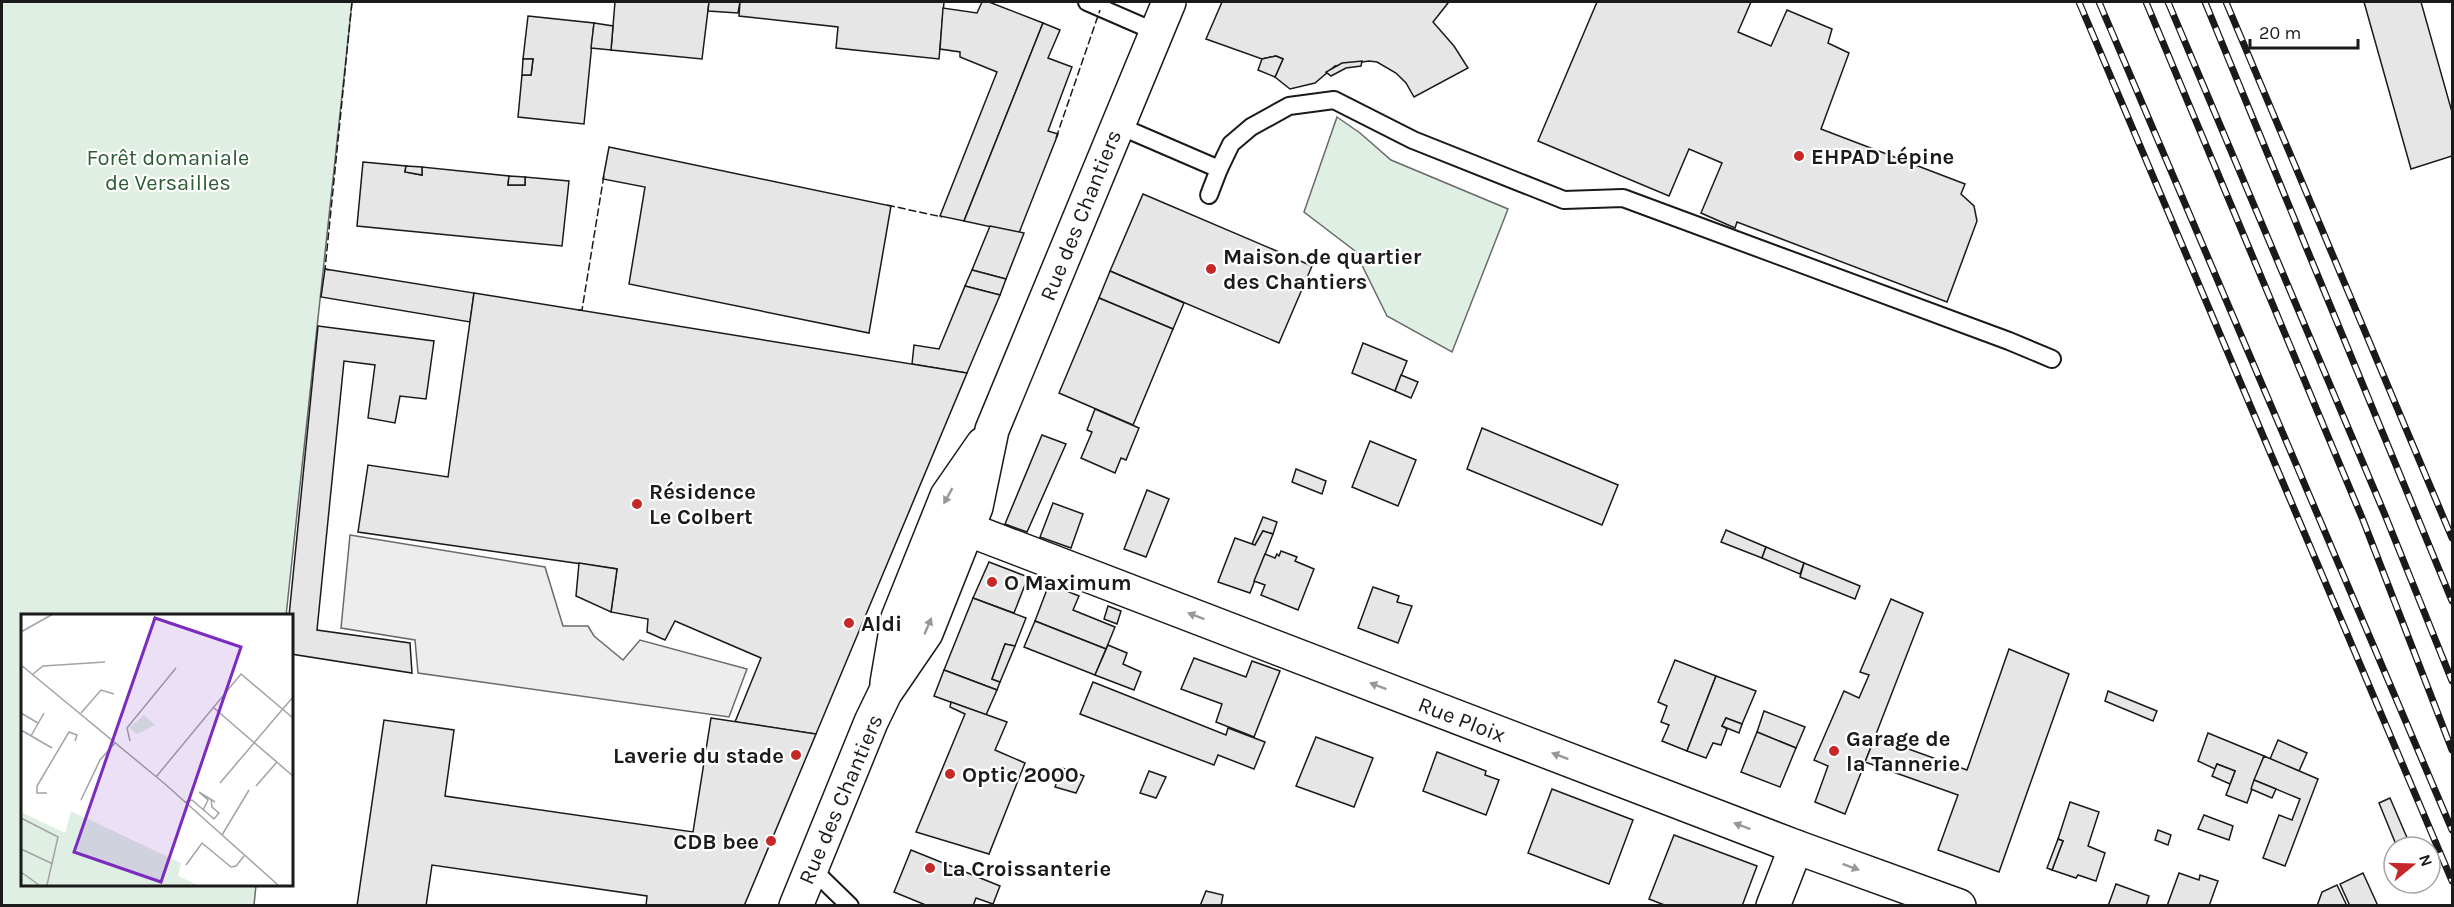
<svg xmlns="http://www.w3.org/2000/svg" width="2454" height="907" font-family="Karla,sans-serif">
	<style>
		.green { fill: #e0efe3; stroke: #6a6a6a; stroke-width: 1.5 }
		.parking { fill: #ededed; stroke: #6a6a6a; stroke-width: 1.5 }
		.building { fill: #e6e6e6; stroke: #1a1a1a; stroke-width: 1.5 }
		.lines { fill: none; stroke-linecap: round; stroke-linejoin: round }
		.lane-casing { stroke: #1a1a1a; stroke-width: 20 }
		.street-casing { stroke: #1a1a1a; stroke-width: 36 }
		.primary-casing { stroke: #1a1a1a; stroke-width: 36 }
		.lane { stroke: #fff; stroke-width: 16 }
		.street { stroke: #fff; stroke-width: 33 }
		.primary { stroke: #fff; stroke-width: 33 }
		.rail-casing { stroke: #1a1a1a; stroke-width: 7 }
		.rail { stroke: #fff; stroke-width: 4.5; stroke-dasharray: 14; stroke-linecap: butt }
		.fence { stroke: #1a1a1a; stroke-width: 1.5; stroke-dasharray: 8 3; stroke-linecap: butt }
		.oneway { fill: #989898 }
		.poi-dot { fill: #c62828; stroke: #fff; stroke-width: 2 }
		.labels { text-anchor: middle; stroke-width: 4.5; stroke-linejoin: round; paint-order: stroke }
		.poi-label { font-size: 22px; font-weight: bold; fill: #1a1a1a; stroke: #fff; text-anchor: start }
		.park-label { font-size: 22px; fill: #2b5a34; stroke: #fff }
		.street-label { font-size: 22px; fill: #1a1a1a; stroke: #fff }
		.inset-road { fill: none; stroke: #a3a3a3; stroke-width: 1.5 }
		.view { fill: #7b2cbf; fill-opacity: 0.15; stroke: #7b2cbf; stroke-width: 3 }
		.inset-edge { fill: none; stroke: #1a1a1a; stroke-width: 3 }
	</style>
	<rect width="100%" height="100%" fill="#fff"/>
	<g class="green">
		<path d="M 2,2 L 352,2 L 286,616 L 22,616 L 22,884 L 256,885 L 254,905 L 2,906 Z"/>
		<path d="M 1337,117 L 1360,133 L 1391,160 L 1508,209 L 1452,352 L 1387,316 L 1355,251 L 1304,212 Z"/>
	</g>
	<path class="parking" d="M 350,535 L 545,567 L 563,626 L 588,626 L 594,636 L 623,660 L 640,640 L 747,669 L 729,717 L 418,673 L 415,640 L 341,628 Z"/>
	<g class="building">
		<path d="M 615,2 L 709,2 L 702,59 L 611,50 Z"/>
		<path d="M 709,2 L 740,2 L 738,13 L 708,11 Z"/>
		<path d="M 740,2 L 944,2 L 939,59 L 836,48 L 838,27 L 739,16 Z"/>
		<path d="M 982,2 L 989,2 L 1043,23 L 964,221 L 940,216 L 997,72 L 960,57 L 960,52 L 940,49 L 943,8 L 977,13 Z"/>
		<path d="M 1222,2 L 1445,2 L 1448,3 L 1433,22 L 1454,46 L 1468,68 L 1414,97 L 1406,83 L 1396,73 L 1377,62 L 1369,61 L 1335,66 L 1315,83 L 1290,89 L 1275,77 L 1283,59 L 1276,56 L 1262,59 L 1206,39 Z"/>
		<path d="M 1597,2 L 1751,2 L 1738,32 L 1771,46 L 1787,10 L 1832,29 L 1828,43 L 1849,53 L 1821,129 L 1965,184 L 1961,194 L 1974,206 L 1977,221 L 1947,302 L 1737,222 L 1735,228 L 1701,213 L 1722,163 L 1689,149 L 1669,196 L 1538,141 Z"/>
		<path d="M 2364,2 L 2421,2 L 2452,112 L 2452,156 L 2411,169 Z"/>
		<path d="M 528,16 L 594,23 L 584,124 L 518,117 L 522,75 L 531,75 L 533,59 L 523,59 Z"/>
		<path d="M 594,23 L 613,26 L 611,50 L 591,48 Z"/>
		<path d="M 1043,23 L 1060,30 L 1048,58 L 1072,67 L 1048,131 L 1058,134 L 1019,233 L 964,221 Z"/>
		<path d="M 1276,56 L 1283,59 L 1275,77 L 1258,70 L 1262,59 Z"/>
		<path d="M 523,59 L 533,59 L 531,75 L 522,75 Z"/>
		<path d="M 1362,61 L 1361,66 L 1346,68 L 1331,76 L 1326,72 L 1342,63 Z"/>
		<path d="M 609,147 L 891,206 L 869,333 L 629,284 L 645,187 L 603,179 Z"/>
		<path d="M 363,162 L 406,166 L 405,172 L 422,175 L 422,167 L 509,176 L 508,185 L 525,185 L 525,177 L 569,181 L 562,246 L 357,226 Z"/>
		<path d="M 406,166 L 422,167 L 422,175 L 405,172 Z"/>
		<path d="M 509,176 L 525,177 L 525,185 L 508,185 Z"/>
		<path d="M 1143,194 L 1312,266 L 1279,343 L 1110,271 Z"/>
		<path d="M 990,226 L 1024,233 L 1006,279 L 972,270 Z"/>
		<path d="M 325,269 L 474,293 L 470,322 L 321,297 Z"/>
		<path d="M 972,270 L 1006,279 L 1000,295 L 965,286 Z"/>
		<path d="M 1110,271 L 1184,303 L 1173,329 L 1099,298 Z"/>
		<path d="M 965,286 L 1000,295 L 967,373 L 912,364 L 914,345 L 939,349 Z"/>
		<path d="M 474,293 L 967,373 L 816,734 L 735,722 L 761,658 L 675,621 L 665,640 L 647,632 L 648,619 L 611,612 L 617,569 L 358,532 L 368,465 L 448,477 Z"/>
		<path d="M 1099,298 L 1173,329 L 1133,425 L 1059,393 Z"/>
		<path d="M 318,326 L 434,341 L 426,399 L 400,396 L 395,423 L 368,418 L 375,365 L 344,361 L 317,630 L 410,643 L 412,673 L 291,654 L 291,616 L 289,616 Z"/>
		<path d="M 1363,343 L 1407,361 L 1395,391 L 1352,373 Z"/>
		<path d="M 1401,375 L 1418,382 L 1411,398 L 1395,391 Z"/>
		<path d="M 1095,409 L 1139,428 L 1126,460 L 1121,458 L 1115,473 L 1081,458 L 1092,432 L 1087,430 Z"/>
		<path d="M 1482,428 L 1618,485 L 1602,525 L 1467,469 Z"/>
		<path d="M 1042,435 L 1066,444 L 1027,532 L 1005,524 Z"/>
		<path d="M 1370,441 L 1416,460 L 1398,506 L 1352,487 Z"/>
		<path d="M 1296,469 L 1326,481 L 1322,494 L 1292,482 Z"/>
		<path d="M 1147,490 L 1169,499 L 1146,557 L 1124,549 Z"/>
		<path d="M 1053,503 L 1083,514 L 1071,548 L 1040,537 Z"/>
		<path d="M 1263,517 L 1277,522 L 1273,534 L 1263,531 L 1255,545 L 1252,544 Z"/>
		<path d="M 1726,530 L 1766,547 L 1762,558 L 1721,542 Z"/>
		<path d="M 1263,531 L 1273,534 L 1250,593 L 1218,582 L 1235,538 L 1255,545 Z"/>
		<path d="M 1766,547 L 1804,563 L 1800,574 L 1762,558 Z"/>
		<path d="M 1281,551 L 1297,557 L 1295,561 L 1314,569 L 1298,610 L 1261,595 L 1265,585 L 1254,581 L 1265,554 L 1275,558 L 1277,554 L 1279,556 Z"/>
		<path d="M 989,562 L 1028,577 L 1014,613 L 973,598 Z"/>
		<path d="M 579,563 L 617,569 L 611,612 L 576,596 Z"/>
		<path d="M 1804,563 L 1860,586 L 1855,599 L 1800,577 Z"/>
		<path d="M 1049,584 L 1079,596 L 1073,610 L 1115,627 L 1106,649 L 1035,621 Z"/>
		<path d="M 1373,587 L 1399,596 L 1397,602 L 1412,606 L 1398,643 L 1358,628 Z"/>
		<path d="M 973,598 L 1026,618 L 1015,646 L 1005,644 L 992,679 L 1000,682 L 997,690 L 944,670 Z"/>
		<path d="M 1891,599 L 1923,613 L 1845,814 L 1815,802 L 1828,766 L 1814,760 L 1844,691 L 1859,698 L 1869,675 L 1860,672 Z"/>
		<path d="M 1108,606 L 1121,611 L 1117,624 L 1104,619 Z"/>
		<path d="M 1035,621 L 1106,649 L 1095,675 L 1024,647 Z"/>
		<path d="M 1005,644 L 1015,646 L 1000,682 L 992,679 Z"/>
		<path d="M 1108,645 L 1127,653 L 1123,664 L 1141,672 L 1134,690 L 1095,675 Z"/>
		<path d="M 2009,649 L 2069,674 L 1999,872 L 1938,850 L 1958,795 L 1865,762 L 1875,737 L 1967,770 Z"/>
		<path d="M 1194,658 L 1246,677 L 1252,661 L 1280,671 L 1254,737 L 1216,722 L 1222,704 L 1181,689 Z"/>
		<path d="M 1675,660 L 1716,676 L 1687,751 L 1662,741 L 1669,725 L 1661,722 L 1667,706 L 1658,702 Z"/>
		<path d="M 944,670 L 997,690 L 986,715 L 934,696 Z"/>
		<path d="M 1716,676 L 1756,691 L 1742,724 L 1726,718 L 1722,726 L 1727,729 L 1721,745 L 1713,743 L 1706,758 L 1687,751 Z"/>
		<path d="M 1093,682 L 1226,735 L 1228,728 L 1265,742 L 1254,769 L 1218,755 L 1214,765 L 1080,714 Z"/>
		<path d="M 2108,691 L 2157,711 L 2153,721 L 2105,701 Z"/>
		<path d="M 951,702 L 1007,722 L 995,750 L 1025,763 L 989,854 L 916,832 L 965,714 L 950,707 Z"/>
		<path d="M 1764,711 L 1805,727 L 1796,748 L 1757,732 Z"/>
		<path d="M 711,718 L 816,734 L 744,906 L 646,906 L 647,896 L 432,865 L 426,906 L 357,906 L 384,720 L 454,730 L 445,796 L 693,832 Z"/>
		<path d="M 1726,718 L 1742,724 L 1739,733 L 1722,726 Z"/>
		<path d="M 1757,732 L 1796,748 L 1780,787 L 1741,772 Z"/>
		<path d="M 2208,733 L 2264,756 L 2247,803 L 2226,795 L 2235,771 L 2217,764 L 2215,769 L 2198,761 Z"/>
		<path d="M 1316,737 L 1373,758 L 1354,807 L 1296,786 Z"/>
		<path d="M 2278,740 L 2307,753 L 2299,771 L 2270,759 Z"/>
		<path d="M 1437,752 L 1486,771 L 1485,775 L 1499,780 L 1486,815 L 1423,791 Z"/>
		<path d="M 2264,756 L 2318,779 L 2285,866 L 2263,858 L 2279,815 L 2292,820 L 2300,799 L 2254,780 Z"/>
		<path d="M 2217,764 L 2235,771 L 2230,784 L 2212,776 Z"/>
		<path d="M 1062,768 L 1084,776 L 1076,793 L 1055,787 Z"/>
		<path d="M 1149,771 L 1166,777 L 1156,798 L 1140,793 Z"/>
		<path d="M 2254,780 L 2276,789 L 2272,798 L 2251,789 Z"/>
		<path d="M 1552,789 L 1633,820 L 1609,884 L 1528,853 Z"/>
		<path d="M 2390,798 L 2411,847 L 2397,847 L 2379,803 Z"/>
		<path d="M 2070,802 L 2099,812 L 2088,846 L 2105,853 L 2096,881 L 2078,875 L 2076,878 L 2052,870 L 2063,841 L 2058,839 Z"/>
		<path d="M 2204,815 L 2233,826 L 2229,840 L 2198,829 Z"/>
		<path d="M 2158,830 L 2171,835 L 2168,845 L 2155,840 Z"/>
		<path d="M 1674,835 L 1757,866 L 1742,906 L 1667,906 L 1649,899 Z"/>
		<path d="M 2058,839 L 2063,841 L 2052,870 L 2047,868 Z"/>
		<path d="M 911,850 L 1000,886 L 993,904 L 976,898 L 973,906 L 928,906 L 894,892 Z"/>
		<path d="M 2179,873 L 2199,880 L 2200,875 L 2218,881 L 2209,906 L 2167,906 Z"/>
		<path d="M 2363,873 L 2378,906 L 2350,906 L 2340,884 Z"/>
		<path d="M 2116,884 L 2149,896 L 2146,906 L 2108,906 Z"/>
		<path d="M 2337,885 L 2347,906 L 2317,906 L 2322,892 Z"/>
		<path d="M 1206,891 L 1223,895 L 1221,906 L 1200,906 Z"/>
	</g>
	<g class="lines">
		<defs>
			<g id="lane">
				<path d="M 1087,2 L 1156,32"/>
				<path d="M 1117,125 L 1219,169 L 1209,195"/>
				<path d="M 1219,169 L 1231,144 L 1251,127 L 1289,106 L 1334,100 L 1413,140 L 1564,200 L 1623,198 L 2009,341 L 2052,359"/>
				<path d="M 811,868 L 850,906"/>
			</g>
			<g id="street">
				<path d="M 967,529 L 1796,847 L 1959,906"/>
				<path d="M 1773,906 L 1796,847"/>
			</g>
			<g id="primary">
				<path d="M 887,683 L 898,618 L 947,496 L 983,444"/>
				<path d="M 796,906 L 871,722 L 885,693 L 926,633 L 976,507 L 992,430 L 1169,2"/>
			</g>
		</defs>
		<use href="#lane" class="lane-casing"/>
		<use href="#street" class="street-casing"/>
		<use href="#primary" class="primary-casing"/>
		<use href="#lane" class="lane"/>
		<use href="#street" class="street"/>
		<use href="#primary" class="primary"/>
		<defs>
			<g id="rail">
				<path d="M 2079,2 L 2452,881"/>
				<path d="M 2099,2 L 2452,830"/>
				<path d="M 2146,2 L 2363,520 L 2452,750"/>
				<path d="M 2168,2 L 2385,515 L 2452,681"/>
				<path d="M 2205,2 L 2452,601"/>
				<path d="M 2226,2 L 2452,538"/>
			</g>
		</defs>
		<use href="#rail" class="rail-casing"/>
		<use href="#rail" class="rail"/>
		<g class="fence">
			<path d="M 1056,138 L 1100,10"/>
			<path d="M 887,205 L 942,217"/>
			<path d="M 329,270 L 325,269 L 352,2"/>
			<path d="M 578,310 L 582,310 L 604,175"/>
		</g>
	</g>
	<defs><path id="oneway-solid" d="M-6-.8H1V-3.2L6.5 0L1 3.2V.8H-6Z" transform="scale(1.5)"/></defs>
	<g class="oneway">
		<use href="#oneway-solid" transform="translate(948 496) rotate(119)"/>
		<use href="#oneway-solid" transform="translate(1196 616) rotate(-159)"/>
		<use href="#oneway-solid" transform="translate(928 626) rotate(-67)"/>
		<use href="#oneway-solid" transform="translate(1378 686) rotate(-159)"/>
		<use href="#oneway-solid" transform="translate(1560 756) rotate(-159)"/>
		<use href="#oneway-solid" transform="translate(1742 826) rotate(-159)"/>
		<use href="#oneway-solid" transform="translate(1851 867) rotate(20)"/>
	</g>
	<g class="poi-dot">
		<circle cx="1799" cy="156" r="6"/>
		<circle cx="1211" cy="269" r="6"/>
		<circle cx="637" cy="504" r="6"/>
		<circle cx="992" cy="582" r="6"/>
		<circle cx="849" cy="623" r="6"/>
		<circle cx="1834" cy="751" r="6"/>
		<circle cx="796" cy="755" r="6"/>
		<circle cx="950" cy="774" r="6"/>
		<circle cx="771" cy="841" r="6"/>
		<circle cx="930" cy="868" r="6"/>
	</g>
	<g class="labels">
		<g class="poi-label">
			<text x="1811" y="164">EHPAD Lépine</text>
			<text x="1223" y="264">Maison de quartier<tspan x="1223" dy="25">des Chantiers</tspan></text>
			<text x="649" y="499">Résidence<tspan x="649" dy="25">Le Colbert</tspan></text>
			<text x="1004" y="590">O Maximum</text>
			<text x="861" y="631">Aldi</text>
			<text x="1846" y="746">Garage de<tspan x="1846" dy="25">la Tannerie</tspan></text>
			<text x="784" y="763" text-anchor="end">Laverie du stade</text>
			<text x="962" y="782">Optic 2000</text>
			<text x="759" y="849" text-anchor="end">CDB bee</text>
			<text x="942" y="876">La Croissanterie</text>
		</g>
		<g class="park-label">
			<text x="168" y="165">Forêt domaniale<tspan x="168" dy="25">de Versailles</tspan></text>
		</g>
		<g class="street-label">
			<text transform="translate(1080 215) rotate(-68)" y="8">Rue des Chantiers</text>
			<text transform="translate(1462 719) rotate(21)" y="8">Rue Ploix</text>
			<text transform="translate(840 799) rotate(-67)" y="8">Rue des Chantiers</text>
		</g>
	</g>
	<g transform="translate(21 614)">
		<rect width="272" height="272" fill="#fff"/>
		<path d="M 123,101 L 134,111 L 116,120 L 108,114 ZM 50,197 L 160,249 L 157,262 L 177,271 L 0,271 L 0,198 L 44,219 Z" fill="#e0efe3"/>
		<path class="inset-road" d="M 0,18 L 32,0M 0,51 L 144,170 L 257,271M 12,60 L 22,52 L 84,48M 193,94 L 272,162M 0,99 L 17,109M 60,99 L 80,76 L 93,80M 0,116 L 31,134M 10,122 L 23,99M 109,127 L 106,114 L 155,54M 135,163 L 220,60 L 272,104M 199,169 L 272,83M 235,172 L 256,148M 178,178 L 187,186 L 182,196M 178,178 L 194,188M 26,179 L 16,179 L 16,172 L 48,118 L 56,121 L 54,127M 60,186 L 79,146 L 94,129M 164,188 L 171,186 L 193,205 L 198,199 L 191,193 L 190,185M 0,204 L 37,223 L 26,271M 201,221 L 228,176M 0,235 L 32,250M 165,251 L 181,229 L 210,253 L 215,252 L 223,242M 0,258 L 18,271"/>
		<path class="view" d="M 134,4 L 220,33 L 140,268 L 53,238 Z"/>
		<rect width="272" height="272" class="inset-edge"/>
	</g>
	<rect width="2454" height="907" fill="none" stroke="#1a1a1a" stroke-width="6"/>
	<g transform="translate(2412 865) rotate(71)"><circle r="28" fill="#ffffff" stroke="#a3a3a3" stroke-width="1.5"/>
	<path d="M0-4.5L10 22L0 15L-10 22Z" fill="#c62828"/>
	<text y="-9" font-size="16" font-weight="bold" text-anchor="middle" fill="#1a1a1a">N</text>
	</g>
	<path d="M2250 39v9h108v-9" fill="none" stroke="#1a1a1a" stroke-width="3"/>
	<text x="2259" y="39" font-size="18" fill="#1a1a1a" stroke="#ffffff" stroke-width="4.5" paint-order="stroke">20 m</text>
</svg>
